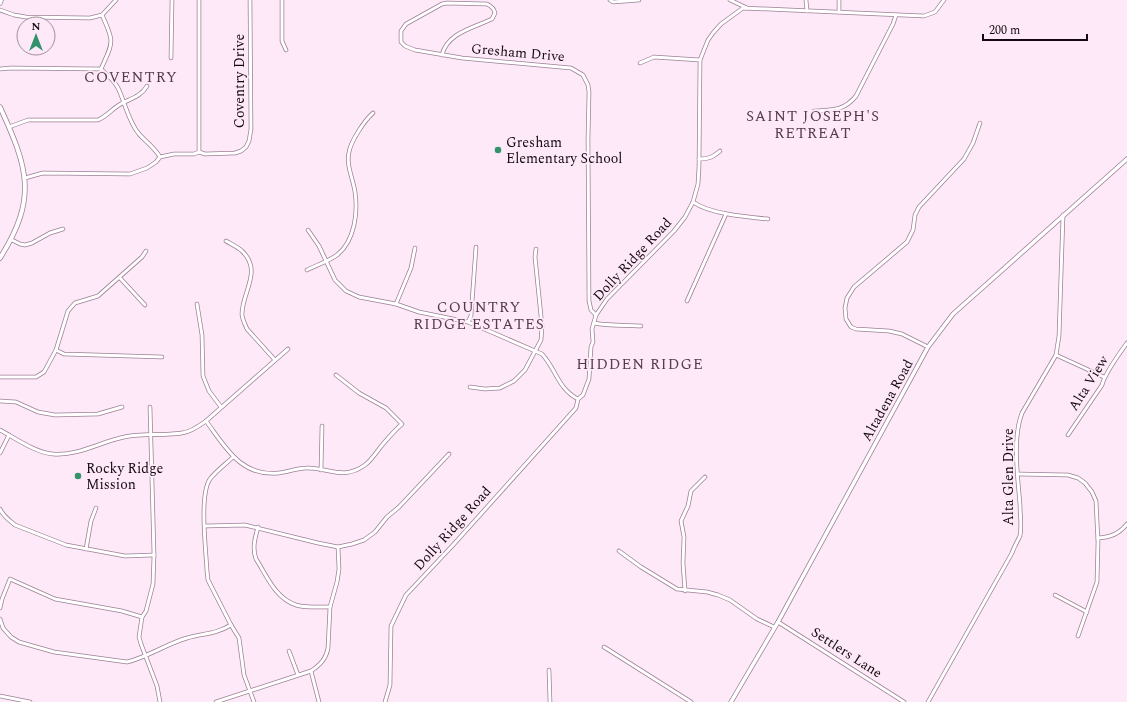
<svg xmlns="http://www.w3.org/2000/svg" width="1127" height="702" font-family="Spectral,serif">
	<style>
		.lines { fill: none; stroke-linecap: round; stroke-linejoin: round }
		.minor-casing { stroke: #9d7f95; stroke-width: 4.5 }
		.tertiary-casing { stroke: #9d7f95; stroke-width: 5 }
		.secondary-casing { stroke: #9d7f95; stroke-width: 5.5 }
		.minor { stroke: #fff; stroke-width: 3 }
		.tertiary { stroke: #fff; stroke-width: 3.5 }
		.secondary { stroke: #fff; stroke-width: 4 }
		.poi-dot { fill: #32926b; stroke: #fde9f7; stroke-width: 1.5 }
		.labels { text-anchor: middle; stroke-width: 3.5; stroke-linejoin: round; paint-order: stroke }
		.street-label { font-size: 14px; fill: #140911; stroke: #fde9f7 }
		.poi-label { font-size: 14px; fill: #140911; stroke: #fde9f7; text-anchor: start }
		.neighbourhood-label { font-size: 15px; letter-spacing: 1px; fill: #563b4f; stroke: #fde9f7 }
	</style>
	<rect width="100%" height="100%" fill="#fde9f7"/>
	<g class="lines">
		<defs>
			<g id="minor">
				<path d="M 199,0 L 199,152"/>
				<path d="M 282,0 L 282,41 L 286,50"/>
				<path d="M 610,0 L 613,2 L 639,0"/>
				<path d="M 730,0 L 747,8"/>
				<path d="M 806,0 L 807,11"/>
				<path d="M 0,10 L 14,15 L 26,17 L 90,18 L 102,15 L 116,0"/>
				<path d="M 839,12 L 839,0"/>
				<path d="M 442,55 C 447,33 473,28 492,19 L 495,13 C 494,8 491,6 487,4 L 447,3 L 442,4 L 406,24 L 401,31 L 401,42 L 405,46 L 415,50 L 462,58 L 571,68 L 583,75 L 588,85 L 589,92 L 588,139 L 589,301 L 591,310 L 596,315"/>
				<path d="M 171,58 L 172,0"/>
				<path d="M 640,63 L 654,57 L 700,60"/>
				<path d="M 0,69 L 11,68 L 101,69"/>
				<path d="M 101,69 C 107,75 114,80 118,88 C 125,102 128,121 139,134 C 146,142 154,147 160,157"/>
				<path d="M 101,69 C 113,42 115,43 102,15"/>
				<path d="M 814,111 C 832,110 844,111 856,96 L 893,24 L 896,15"/>
				<path d="M 9,127 L 28,120 L 98,120 C 107,116 111,110 119,105 C 129,99 141,97 147,86"/>
				<path d="M 699,159 C 709,159 713,157 720,151"/>
				<path d="M 25,178 L 43,173 L 130,174 L 147,168 L 156,162 L 160,157 L 174,154 L 194,154 L 199,152 L 205,154 L 235,153 L 241,151 L 246,147 L 249,141 L 251,129 L 250,0"/>
				<path d="M 693,202 C 710,214 746,217 768,219"/>
				<path d="M 308,230 L 319,246 L 335,280 L 346,291 L 359,297 L 396,304 L 419,312 L 468,322 L 542,354 C 556,369 558,389 578,399"/>
				<path d="M 12,240 L 20,244 L 25,245 L 32,243 L 50,233 L 63,229"/>
				<path d="M 226,241 C 231,244 238,247 242,251 C 263,271 242,292 242,314 C 242,319 245,324 247,329 L 275,360"/>
				<path d="M 307,270 C 317,265 329,261 337,255 C 355,241 358,212 355,192 C 353,178 346,166 349,152 C 351,141 364,121 373,113"/>
				<path d="M 120,278 L 145,305"/>
				<path d="M 687,301 L 726,214"/>
				<path d="M 197,304 L 202,335 L 203,376 L 209,391 L 221,407"/>
				<path d="M 396,304 L 411,268 L 415,248"/>
				<path d="M 468,322 L 471,316 L 476,247"/>
				<path d="M 594,323 C 610,326 625,325 641,326"/>
				<path d="M 928,347 L 902,334 L 889,331 L 856,329 L 851,327 L 846,319 L 845,308 L 847,298 L 854,287 L 907,242 L 913,230 L 915,215 L 919,207 L 964,159 L 973,143 L 980,123"/>
				<path d="M 56,350 L 64,354 L 162,357"/>
				<path d="M 1056,355 L 1104,377"/>
				<path d="M 0,377 L 36,377 L 44,372 L 56,350 L 68,311 L 75,303 L 98,296 L 142,257 L 146,251"/>
				<path d="M 470,387 L 485,389 L 500,388 L 514,381 L 525,370 L 541,340 L 542,326 L 535,257 L 536,249"/>
				<path d="M 0,401 L 16,402 L 38,412 L 55,415 L 98,414 L 122,407"/>
				<path d="M 150,407 L 154,555 L 153,584 L 146,611 L 142,617 L 139,637 L 141,644 L 157,686 L 160,702"/>
				<path d="M 206,421 C 226,448 241,477 279,473 C 288,472 297,468 306,468 C 328,467 343,481 365,465 C 372,460 377,451 383,444 C 389,437 395,430 402,424 L 386,408 L 359,393 L 336,375"/>
				<path d="M 0,430 C 15,438 36,453 53,454 C 78,456 100,442 124,437 C 143,433 163,436 182,433 C 191,432 199,426 206,421 L 288,349"/>
				<path d="M 1068,435 L 1102,385 C 1105,373 1119,354 1127,343"/>
				<path d="M 0,453 L 9,435"/>
				<path d="M 233,457 C 226,464 216,471 210,479 C 199,495 206,550 207,571 L 208,580 L 231,625 L 239,638 L 244,675 L 254,702"/>
				<path d="M 321,470 L 322,426"/>
				<path d="M 1018,474 L 1068,475 L 1078,478 L 1085,483 L 1092,492 L 1096,501 L 1098,542 L 1097,582 L 1078,636"/>
				<path d="M 0,509 C 3,516 9,520 15,525 L 66,545 L 125,556 L 154,555"/>
				<path d="M 205,526 L 245,525 L 318,543 L 338,547 L 352,544 L 364,540 L 375,532 L 387,517 L 399,507 L 449,454"/>
				<path d="M 258,527 C 255,538 252,548 256,559 C 267,576 275,598 296,605 C 306,608 320,607 330,607"/>
				<path d="M 1098,538 C 1111,537 1119,534 1127,524"/>
				<path d="M 86,549 L 91,521 L 96,508"/>
				<path d="M 619,551 L 641,567 L 677,589 L 707,592 L 718,595 L 730,600 L 757,619 L 774,627"/>
				<path d="M 685,591 L 683,563 L 684,537 L 681,521 L 688,506 L 691,491 L 705,477"/>
				<path d="M 1055,595 L 1087,612"/>
				<path d="M 0,608 L 2,599 L 10,579 L 55,599 L 122,611 L 142,617"/>
				<path d="M 0,619 L 3,628 L 11,637 L 19,642 L 54,652 L 127,662 C 148,657 166,644 187,638 C 203,633 214,635 231,625"/>
				<path d="M 778,622 L 904,702"/>
				<path d="M 604,647 L 691,702"/>
				<path d="M 289,651 L 298,675"/>
				<path d="M 549,670 L 550,702"/>
				<path d="M 311,671 L 319,702"/>
				<path d="M 0,696 L 30,702"/>
				<path d="M 216,702 L 311,671 C 320,665 326,659 328,648 L 330,607 L 337,582 L 339,569 L 338,547"/>
				<path d="M 385,702 L 390,685 L 391,626 L 406,595 L 454,544 L 576,408 L 578,399 L 583,395 L 589,379 L 591,347 L 593,342 L 592,329 L 596,315 L 607,299 L 674,231 L 685,217 L 693,202 L 698,184 L 699,167 L 700,60 L 708,40 L 713,33 L 721,24 L 743,8 L 924,16 L 935,12 L 944,0"/>
				<path d="M 928,702 L 1012,553 C 1014,547 1018,540 1020,536 C 1022,526 1020,515 1020,505 C 1018,478 1012,439 1022,413 L 1056,355 L 1059,336 L 1063,215"/>
			</g>
			<path id="tertiary" d="M 731,702 L 778,622 L 928,347 L 953,314 L 1127,159"/>
			<g id="secondary">
				<path d="M 0,3 L 1,0"/>
				<path d="M 0,107 C 28,168 38,198 0,258"/>
			</g>
		</defs>
		<use href="#minor" class="minor-casing"/>
		<use href="#tertiary" class="tertiary-casing"/>
		<use href="#secondary" class="secondary-casing"/>
		<use href="#minor" class="minor"/>
		<use href="#tertiary" class="tertiary"/>
		<use href="#secondary" class="secondary"/>
	</g>
	<g class="poi-dot">
		<circle cx="498" cy="150" r="4"/>
		<circle cx="78" cy="476" r="4"/>
	</g>
	<g class="labels">
		<g class="street-label">
			<text transform="translate(518 52) rotate(5)" y="5">Gresham Drive</text>
			<text transform="translate(239 81) rotate(-90)" y="5">Coventry Drive</text>
			<text transform="translate(632 259) rotate(-47)" y="5">Dolly Ridge Road</text>
			<text transform="translate(1088 383) rotate(-58)" y="5">Alta View</text>
			<text transform="translate(887 400) rotate(-61)" y="5">Altadena Road</text>
			<text transform="translate(1008 477) rotate(-90)" y="5">Alta Glen Drive</text>
			<text transform="translate(452 528) rotate(-48)" y="5">Dolly Ridge Road</text>
			<text transform="translate(847 652) rotate(33)" y="5">Settlers Lane</text>
		</g>
		<g class="poi-label">
			<text x="506" y="147">Gresham<tspan x="506" dy="16">Elementary School</tspan></text>
			<text x="86" y="473">Rocky Ridge<tspan x="86" dy="16">Mission</tspan></text>
		</g>
		<g class="neighbourhood-label">
			<text x="131" y="82">COVENTRY</text>
			<text x="813" y="121">SAINT JOSEPH'S<tspan x="813" dy="17">RETREAT</tspan></text>
			<text x="479" y="312">COUNTRY<tspan x="479" dy="17">RIDGE ESTATES</tspan></text>
			<text x="640" y="369">HIDDEN RIDGE</text>
		</g>
	</g>
	<g transform="translate(36 36)"><circle r="19" fill="#fde9f7" stroke="#a08f9b"/>
	<path d="M0-3L7 15L0 10L-7 15Z" fill="#32926b"/>
	<text y="-6" font-size="11" font-weight="bold" text-anchor="middle" fill="#140911">N</text>
	</g>
	<path d="M983 34v6h104v-6" fill="none" stroke="#140911" stroke-width="2"/>
	<text x="989" y="34" font-size="12" fill="#140911" stroke="#fde9f7" stroke-width="3" paint-order="stroke">200 m</text>
</svg>
